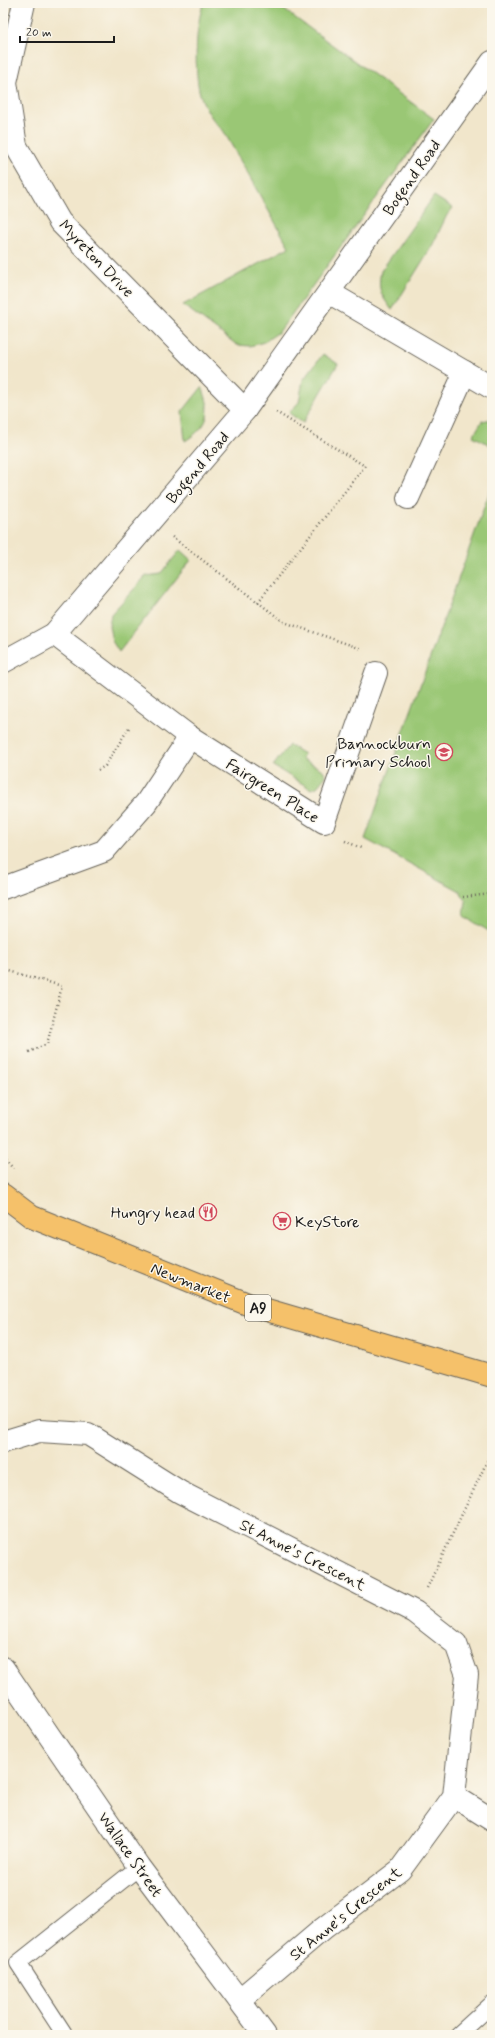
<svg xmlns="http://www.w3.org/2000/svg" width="495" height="2038" font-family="Mynerve,sans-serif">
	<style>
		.green { fill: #9ac775; stroke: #5b7248 }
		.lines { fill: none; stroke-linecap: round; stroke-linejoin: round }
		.lane-casing { stroke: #676359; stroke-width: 18 }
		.street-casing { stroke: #676359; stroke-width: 24 }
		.primary-casing { stroke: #676359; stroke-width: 24 }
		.path { stroke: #676359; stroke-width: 2.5; stroke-dasharray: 1 3; stroke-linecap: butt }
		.lane { stroke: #fff; stroke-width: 16 }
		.street { stroke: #fff; stroke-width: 22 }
		.primary { stroke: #f5c16b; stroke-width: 22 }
		.labels { text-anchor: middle; stroke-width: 3; stroke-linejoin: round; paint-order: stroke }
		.shield { fill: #fbf7ec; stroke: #5f5e5a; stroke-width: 1 }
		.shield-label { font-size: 15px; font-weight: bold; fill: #1c1c1c }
		.street-label { font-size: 16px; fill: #1c1c1c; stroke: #fbf7ec }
		.poi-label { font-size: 16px; fill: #1c1c1c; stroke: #fbf7ec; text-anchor: end }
	</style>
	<rect width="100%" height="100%" fill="#fbf7ec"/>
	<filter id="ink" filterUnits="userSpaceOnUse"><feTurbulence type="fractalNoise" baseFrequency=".025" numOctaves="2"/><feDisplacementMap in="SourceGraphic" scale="8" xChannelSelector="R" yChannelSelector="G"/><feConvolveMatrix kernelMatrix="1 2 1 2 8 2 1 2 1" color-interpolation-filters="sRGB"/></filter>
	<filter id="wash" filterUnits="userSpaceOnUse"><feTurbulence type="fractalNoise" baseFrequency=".012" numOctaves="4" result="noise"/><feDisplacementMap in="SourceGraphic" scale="16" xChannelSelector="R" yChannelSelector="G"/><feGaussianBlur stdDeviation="0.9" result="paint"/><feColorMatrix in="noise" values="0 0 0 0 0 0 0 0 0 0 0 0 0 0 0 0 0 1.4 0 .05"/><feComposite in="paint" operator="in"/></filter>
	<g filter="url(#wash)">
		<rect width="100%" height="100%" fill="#f1e6cb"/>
		<g class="green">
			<path d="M 204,3 L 275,3 L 434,119 L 279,332 L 264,342 L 250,346 L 237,345 L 183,305 L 289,247 L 223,130 C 213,122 204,107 200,94 C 194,74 195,22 204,3 Z"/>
			<path d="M 434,196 L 453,208 L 447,215 L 432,246 L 392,310 C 381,295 377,290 381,271 Z"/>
			<path d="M 323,354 L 338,364 L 303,423 L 289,413 L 299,402 L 303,380 Z"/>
			<path d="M 202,387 C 213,413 209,426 185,441 L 182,412 Z"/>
			<path d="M 492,419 L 492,446 L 473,436 L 482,421 Z"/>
			<path d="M 492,485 L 492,933 L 464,916 L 466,901 L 460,891 L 365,839 Z"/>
			<path d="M 180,550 L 191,560 L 119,652 L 112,641 L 109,626 L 111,614 L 146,576 L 161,574 Z"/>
			<path d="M 289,745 L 304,754 L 302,759 L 323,770 L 326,776 L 317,787 L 311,789 L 273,766 Z"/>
		</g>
	</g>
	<g filter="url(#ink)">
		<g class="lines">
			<defs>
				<g id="lane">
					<path d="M 65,2035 L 18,1963 L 139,1867"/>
					<path d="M 458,2035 L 492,2004"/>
				</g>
				<g id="street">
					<path d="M 24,3 L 6,82 L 16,146 L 60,222 L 245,410"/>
					<path d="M 330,293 L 492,388"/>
					<path d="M 408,498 L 465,372"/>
					<path d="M 54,634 L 190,737 L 324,822 L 376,673"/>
					<path d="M 3,662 L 54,634 L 245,410 L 492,62"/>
					<path d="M 3,888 L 104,851 L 146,803 L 190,737"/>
					<path d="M 3,1442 L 39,1431 L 88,1434 L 180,1492 L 415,1612 L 456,1644 L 467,1675 L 454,1796 L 400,1870 L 324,1928 L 239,2000"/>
					<path d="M 3,1668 L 139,1867 L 265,2035"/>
					<path d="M 454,1796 L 492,1820"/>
				</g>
				<path id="primary" d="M 3,1195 L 32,1217 L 250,1305 L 492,1376"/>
			</defs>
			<use href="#lane" class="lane-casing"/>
			<use href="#street" class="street-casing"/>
			<use href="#primary" class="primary-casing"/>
			<g class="path">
				<path d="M 172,537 L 284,622 L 362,649"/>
				<path d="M 258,602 L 365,466 L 276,412"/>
				<path d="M 98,770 L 105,766 L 130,726"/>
				<path d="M 345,841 L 361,848"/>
				<path d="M 463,897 L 492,894"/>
				<path d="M 3,969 L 62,986 L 47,1044 L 29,1052"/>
				<path d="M 3,1155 L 15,1170"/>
				<path d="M 427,1588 L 492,1451"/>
			</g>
			<use href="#lane" class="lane"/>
			<use href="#street" class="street"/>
			<use href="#primary" class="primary"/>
		</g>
	</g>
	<defs>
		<symbol id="school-ring" viewBox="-11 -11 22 22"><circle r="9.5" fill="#fbf7ec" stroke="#d1495b" stroke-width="1.5"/><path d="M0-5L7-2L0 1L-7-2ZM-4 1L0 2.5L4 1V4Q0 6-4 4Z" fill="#d1495b"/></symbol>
		<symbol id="restaurant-ring" viewBox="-11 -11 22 22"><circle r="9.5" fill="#fbf7ec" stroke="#d1495b" stroke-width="1.5"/><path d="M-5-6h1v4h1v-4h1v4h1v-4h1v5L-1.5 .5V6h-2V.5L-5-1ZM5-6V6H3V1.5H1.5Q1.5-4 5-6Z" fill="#d1495b"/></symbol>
		<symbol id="supermarket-ring" viewBox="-11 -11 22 22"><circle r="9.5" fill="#fbf7ec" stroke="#d1495b" stroke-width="1.5"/><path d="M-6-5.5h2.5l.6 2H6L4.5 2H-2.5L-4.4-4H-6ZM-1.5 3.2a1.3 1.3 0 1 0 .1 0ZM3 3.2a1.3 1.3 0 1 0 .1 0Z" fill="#d1495b"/></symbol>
	</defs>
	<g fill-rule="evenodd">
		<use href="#school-ring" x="434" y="742" width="20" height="20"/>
		<use href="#restaurant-ring" x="198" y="1202" width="20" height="20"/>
		<use href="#supermarket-ring" x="272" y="1211" width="20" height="20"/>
	</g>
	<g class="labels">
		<rect class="shield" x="245" y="1295" width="26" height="26" rx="3"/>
		<g class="shield-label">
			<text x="258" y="1313">A9</text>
		</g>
		<g class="street-label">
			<text transform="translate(411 177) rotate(-55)" y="6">Bogend Road</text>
			<text transform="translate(97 258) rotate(46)" y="6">Myreton Drive</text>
			<text transform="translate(197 467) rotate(-50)" y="6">Bogend Road</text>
			<text transform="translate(273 790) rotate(32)" y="6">Fairgreen Place</text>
			<text transform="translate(191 1282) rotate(22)" y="6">Newmarket</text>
			<text transform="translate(303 1554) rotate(27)" y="6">St Anne's Crescent</text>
			<text transform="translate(131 1854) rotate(55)" y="6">Wallace Street</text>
			<text transform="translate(345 1913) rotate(-39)" y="6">St Anne's Crescent</text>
		</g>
		<g class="poi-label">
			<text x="431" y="749">Bannockburn<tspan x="431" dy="18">Primary School</tspan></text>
			<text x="195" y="1218">Hungry head</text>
			<text x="295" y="1227" text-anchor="start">KeyStore</text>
		</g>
	</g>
	<rect width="495" height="2038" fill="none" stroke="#fbf7ec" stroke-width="16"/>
	<path d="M20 36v6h94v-6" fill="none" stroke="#1c1c1c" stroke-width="2"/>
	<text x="26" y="36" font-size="12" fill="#1c1c1c" stroke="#fbf7ec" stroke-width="3" paint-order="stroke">20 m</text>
</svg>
